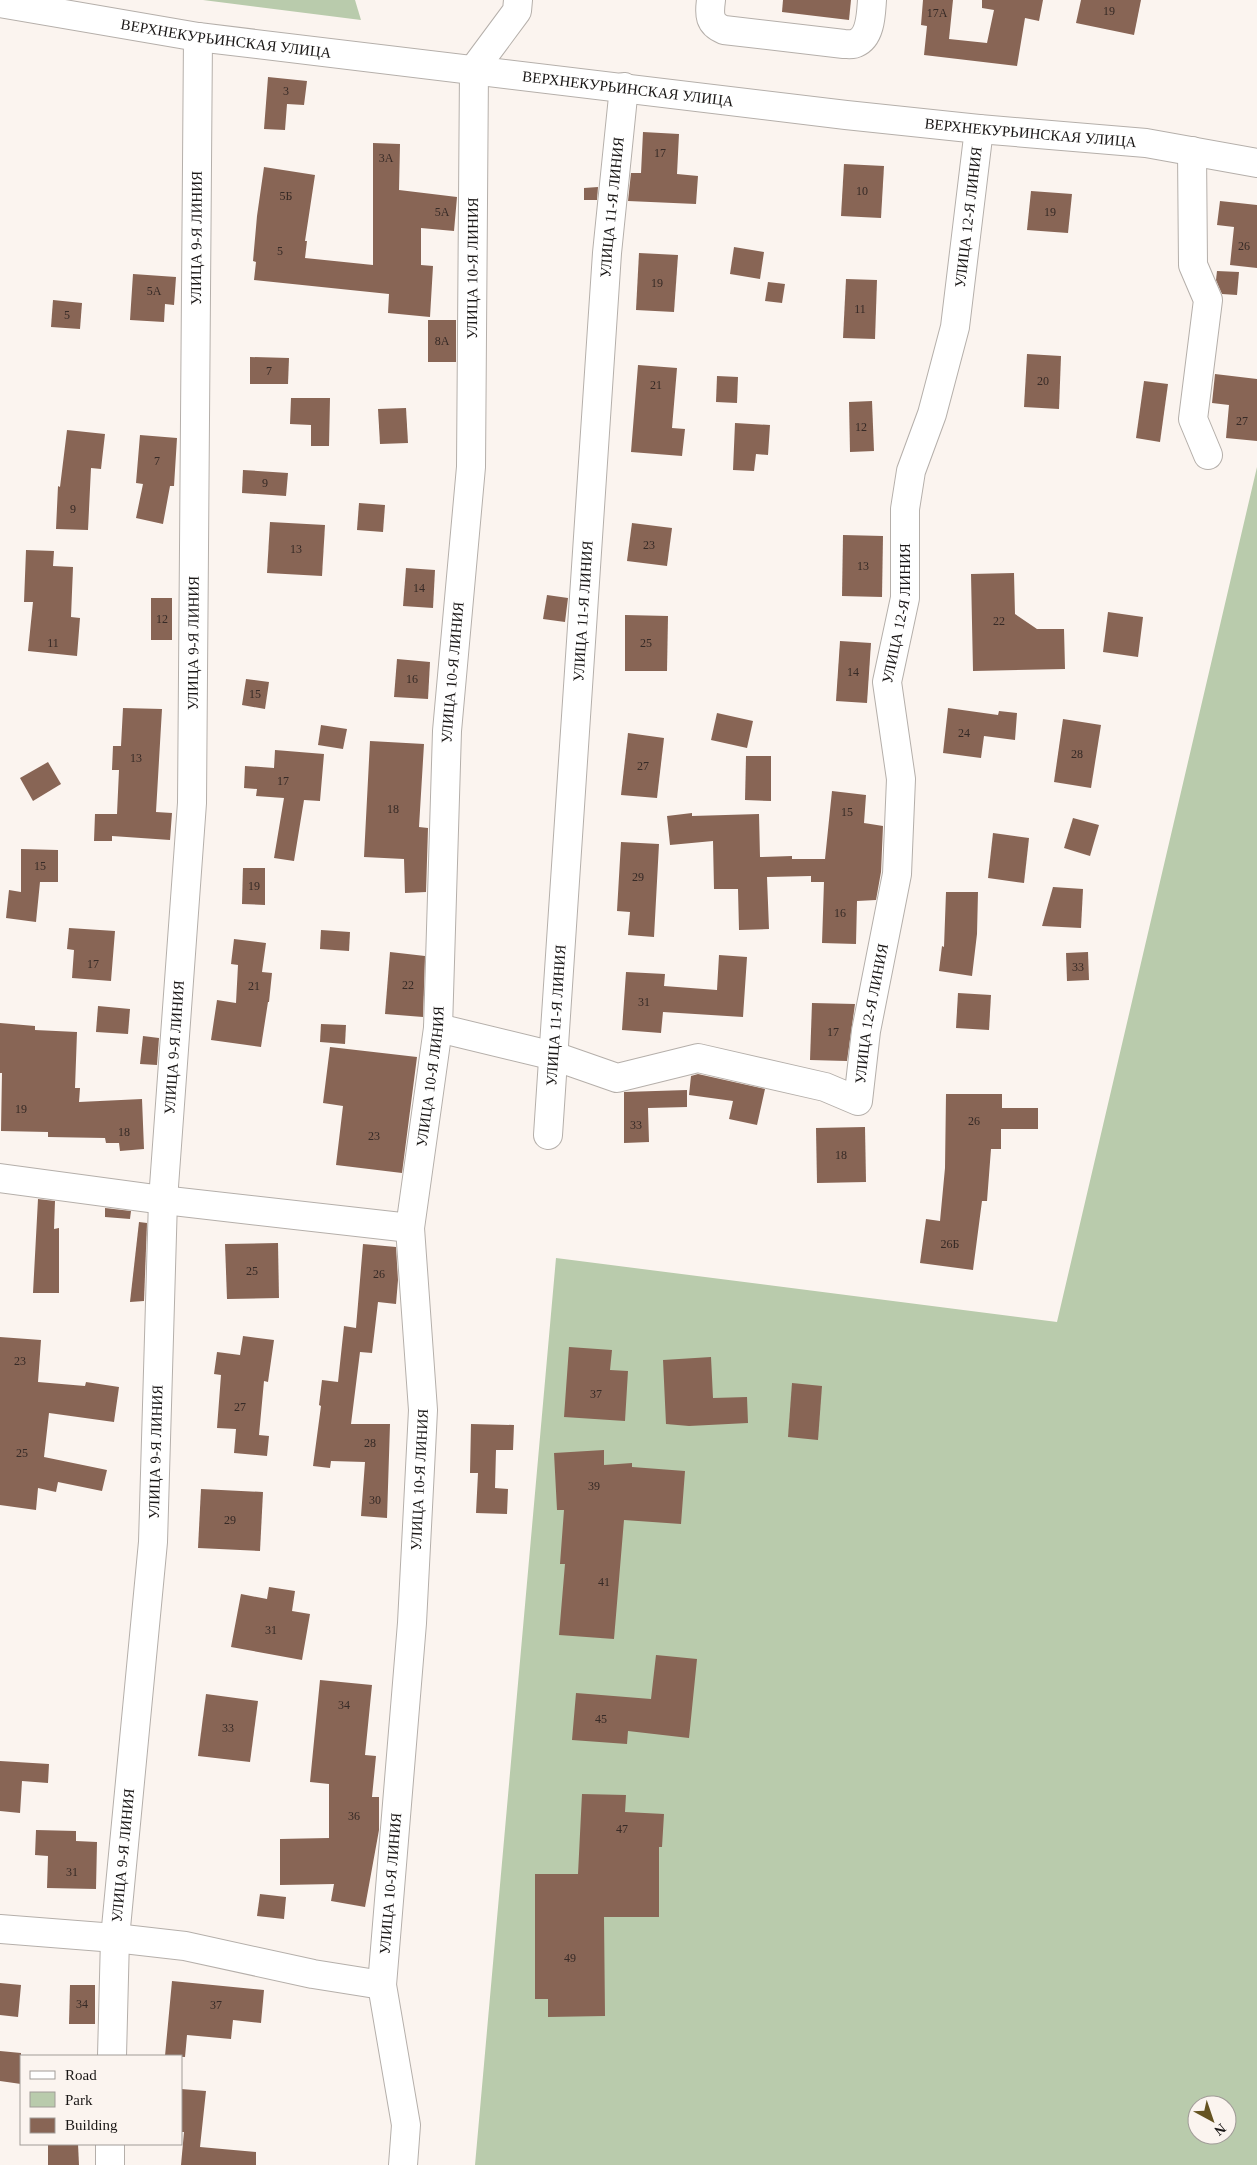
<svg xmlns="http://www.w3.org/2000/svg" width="1257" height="2165" font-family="'Times New Roman',serif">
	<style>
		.green { fill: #b9cbac; fill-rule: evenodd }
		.building { fill: #886555 }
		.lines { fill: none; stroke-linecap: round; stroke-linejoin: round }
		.minor-casing { stroke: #b5afaa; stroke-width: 30 }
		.minor { stroke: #fff; stroke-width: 28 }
		.labels { text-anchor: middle; stroke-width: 4.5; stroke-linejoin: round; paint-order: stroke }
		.number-label { font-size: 12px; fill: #362a26 }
		.street-label { font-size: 15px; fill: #1a1716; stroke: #fbf4ef }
	</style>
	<rect width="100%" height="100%" fill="#fbf4ef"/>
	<g class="green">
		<path d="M 203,0 L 355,0 L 361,20 Z"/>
		<path d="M 1257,467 L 1257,2165 L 475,2165 L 556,1258 L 1057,1322 ZM 1197,2105 L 1227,2105 L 1227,2135 L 1197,2135 Z"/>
	</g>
	<g class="building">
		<path d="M 783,0 L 851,0 L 849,20 L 782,12 Z"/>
		<path d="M 923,0 L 953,0 L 949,39 L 987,43 L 994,10 L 982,8 L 982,0 L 1043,0 L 1039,21 L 1025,18 L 1017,66 L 924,55 L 927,26 L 921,25 Z"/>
		<path d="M 1081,0 L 1141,0 L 1134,35 L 1076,23 Z"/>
		<path d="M 268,77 L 307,81 L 304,105 L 287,104 L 285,130 L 264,129 Z"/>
		<path d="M 643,132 L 679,134 L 677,174 L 698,176 L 696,204 L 628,201 L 631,173 L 641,173 Z"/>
		<path d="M 373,143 L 400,144 L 399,190 L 457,197 L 454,231 L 421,228 L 421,265 L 433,266 L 430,317 L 388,313 L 389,294 L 254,280 L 256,262 L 253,261 L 257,216 L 264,167 L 315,175 L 305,241 L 307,241 L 305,258 L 373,265 Z"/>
		<path d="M 844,164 L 884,166 L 881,218 L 841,216 Z"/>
		<path d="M 598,187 L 597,200 L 584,200 L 584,188 Z"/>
		<path d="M 1031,191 L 1072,194 L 1068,233 L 1027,230 Z"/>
		<path d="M 1220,201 L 1257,205 L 1257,268 L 1230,265 L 1234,227 L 1217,225 Z"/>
		<path d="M 734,247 L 764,252 L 760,279 L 730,274 Z"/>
		<path d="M 639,253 L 678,255 L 674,312 L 636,310 Z"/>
		<path d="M 1217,271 L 1239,272 L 1237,295 L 1222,294 L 1216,280 Z"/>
		<path d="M 133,274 L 176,277 L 174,305 L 165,304 L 164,322 L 130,320 Z"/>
		<path d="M 846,279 L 877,280 L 875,339 L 843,338 Z"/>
		<path d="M 768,282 L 785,284 L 782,303 L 765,301 Z"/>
		<path d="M 53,300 L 82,303 L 80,329 L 51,327 Z"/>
		<rect x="428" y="320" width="28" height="42"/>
		<path d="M 1027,354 L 1061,356 L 1059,409 L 1024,407 Z"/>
		<path d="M 250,357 L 289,358 L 288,384 L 250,384 Z"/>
		<path d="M 638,365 L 677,368 L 672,428 L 685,429 L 682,456 L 631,452 Z"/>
		<path d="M 1215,374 L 1257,379 L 1257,441 L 1226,438 L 1229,405 L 1212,403 Z"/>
		<path d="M 717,376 L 738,377 L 737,403 L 716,402 Z"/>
		<path d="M 1144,381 L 1168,384 L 1160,442 L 1136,438 Z"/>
		<path d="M 291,398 L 330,398 L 329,446 L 311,446 L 311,425 L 290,424 Z"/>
		<path d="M 872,401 L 874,451 L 850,452 L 849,402 Z"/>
		<path d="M 406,408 L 408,443 L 380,444 L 378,409 Z"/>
		<path d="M 735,423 L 770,425 L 768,455 L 756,454 L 754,471 L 733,470 Z"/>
		<path d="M 67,430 L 105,434 L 101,469 L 91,468 L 88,530 L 56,529 L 58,486 L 60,487 Z"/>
		<path d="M 140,435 L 177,438 L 174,486 L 170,486 L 163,524 L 136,518 L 143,484 L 136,483 Z"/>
		<path d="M 243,470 L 288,473 L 286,496 L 242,493 Z"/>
		<path d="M 359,503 L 385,505 L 383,532 L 357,530 Z"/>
		<path d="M 270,522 L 325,525 L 322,576 L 267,573 Z"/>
		<path d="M 632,523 L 672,528 L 667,566 L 627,561 Z"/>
		<path d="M 843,535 L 883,536 L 882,597 L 842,596 Z"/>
		<path d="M 26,550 L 54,551 L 53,566 L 73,567 L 71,617 L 80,618 L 77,656 L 28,651 L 33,602 L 24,602 Z"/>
		<path d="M 406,568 L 435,570 L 433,608 L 403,606 Z"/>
		<path d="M 1014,573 L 1015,614 L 1037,629 L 1064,629 L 1065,669 L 973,671 L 971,574 Z"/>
		<path d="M 547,595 L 568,598 L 565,622 L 543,619 Z"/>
		<rect x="151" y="598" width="21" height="42"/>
		<path d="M 1108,612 L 1143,617 L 1138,657 L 1103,652 Z"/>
		<path d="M 625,615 L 668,616 L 667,671 L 625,671 Z"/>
		<path d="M 840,641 L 871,643 L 867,703 L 836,701 Z"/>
		<path d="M 397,659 L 430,662 L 428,699 L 394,697 Z"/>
		<path d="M 246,679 L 269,682 L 265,709 L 242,705 Z"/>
		<path d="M 123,708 L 162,709 L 156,812 L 172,813 L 170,840 L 112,836 L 112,841 L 94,841 L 95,814 L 117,814 L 119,770 L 112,770 L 113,746 L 121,746 Z"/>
		<path d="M 948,708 L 998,715 L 999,711 L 1017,713 L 1015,740 L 984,736 L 981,758 L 943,753 Z"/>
		<path d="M 717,713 L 753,721 L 747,748 L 711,740 Z"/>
		<path d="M 1063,719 L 1101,725 L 1091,788 L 1054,782 Z"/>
		<path d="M 321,725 L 347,729 L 343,749 L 318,745 Z"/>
		<path d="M 628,733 L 664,738 L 657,798 L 621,795 Z"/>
		<path d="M 370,741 L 424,744 L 419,827 L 428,828 L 426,892 L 405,893 L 404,859 L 364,857 Z"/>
		<path d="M 275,750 L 324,754 L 320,801 L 304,800 L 294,861 L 274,858 L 284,798 L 256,796 L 257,789 L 244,788 L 245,766 L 274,768 Z"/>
		<path d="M 746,756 L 771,756 L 771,801 L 745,800 Z"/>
		<path d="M 48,762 L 61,784 L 33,801 L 20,778 Z"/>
		<path d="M 832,791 L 866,795 L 864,823 L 883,826 L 881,872 L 876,900 L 857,901 L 856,944 L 822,943 L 824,882 L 811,882 L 811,876 L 767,877 L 769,929 L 739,930 L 738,889 L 714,889 L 713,841 L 670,845 L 667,816 L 692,813 L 692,816 L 759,814 L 760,857 L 792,856 L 792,859 L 825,859 Z"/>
		<path d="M 1073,818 L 1099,825 L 1090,856 L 1064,848 Z"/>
		<path d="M 993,833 L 1029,838 L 1024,883 L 988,878 Z"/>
		<path d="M 621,842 L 659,844 L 654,937 L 628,935 L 630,912 L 617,911 Z"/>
		<path d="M 21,849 L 58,850 L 58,882 L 40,882 L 36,922 L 6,918 L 9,890 L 21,892 Z"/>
		<path d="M 243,868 L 265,868 L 265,905 L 242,904 Z"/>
		<path d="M 1053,887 L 1083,889 L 1081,928 L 1042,926 Z"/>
		<path d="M 946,892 L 978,892 L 977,934 L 972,976 L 939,971 L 942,946 L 944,947 Z"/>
		<path d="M 69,928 L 115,931 L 111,981 L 72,978 L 74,950 L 67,949 Z"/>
		<path d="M 321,930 L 350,932 L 349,951 L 320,949 Z"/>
		<path d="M 234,939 L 266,943 L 262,972 L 272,973 L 269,1002 L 268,1002 L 261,1047 L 211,1040 L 217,1000 L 236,1003 L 238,965 L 231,964 Z"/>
		<path d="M 390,952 L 425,956 L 423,1017 L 385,1014 Z"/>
		<path d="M 1088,952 L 1089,980 L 1067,981 L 1066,953 Z"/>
		<path d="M 719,955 L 747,957 L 743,1017 L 663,1012 L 661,1033 L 622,1030 L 626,972 L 665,974 L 664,986 L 717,990 Z"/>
		<path d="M 958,993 L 991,995 L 989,1030 L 956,1028 Z"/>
		<path d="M 812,1003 L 855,1004 L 847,1061 L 810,1060 Z"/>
		<path d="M 98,1006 L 130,1009 L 128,1034 L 96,1032 Z"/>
		<path d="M 0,1023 L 35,1026 L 35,1030 L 77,1032 L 75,1088 L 80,1088 L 79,1102 L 142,1099 L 144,1149 L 120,1151 L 119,1143 L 106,1143 L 105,1138 L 48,1137 L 48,1132 L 1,1131 L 2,1073 L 0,1073 Z"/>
		<path d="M 321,1024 L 346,1025 L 345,1044 L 320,1042 Z"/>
		<path d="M 143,1036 L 159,1038 L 157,1065 L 140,1064 Z"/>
		<path d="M 330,1047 L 417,1057 L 402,1173 L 336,1165 L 343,1106 L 323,1103 Z"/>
		<path d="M 698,1074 L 765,1089 L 757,1125 L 729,1119 L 733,1101 L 689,1095 L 691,1076 Z"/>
		<path d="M 687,1090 L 687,1107 L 648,1108 L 649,1142 L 624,1143 L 624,1092 Z"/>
		<path d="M 946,1094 L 1002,1094 L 1002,1108 L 1038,1108 L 1038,1129 L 1001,1129 L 1001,1149 L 991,1149 L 987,1201 L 982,1201 L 973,1270 L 920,1263 L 926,1219 L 940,1221 L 945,1168 Z"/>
		<path d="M 865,1127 L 866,1182 L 817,1183 L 816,1128 Z"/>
		<path d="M 38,1199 L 55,1201 L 54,1229 L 59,1228 L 59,1293 L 33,1293 Z"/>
		<path d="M 105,1208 L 131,1211 L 130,1219 L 105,1217 Z"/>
		<path d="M 139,1222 L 147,1223 L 144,1301 L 130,1302 Z"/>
		<path d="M 278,1243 L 279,1298 L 227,1299 L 225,1244 Z"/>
		<path d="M 363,1244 L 396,1247 L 398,1280 L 396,1304 L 378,1302 L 372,1353 L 360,1352 L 351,1424 L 390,1424 L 387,1518 L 361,1516 L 365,1462 L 331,1461 L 330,1468 L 313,1466 L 321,1406 L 319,1405 L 322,1380 L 338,1382 L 344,1326 L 356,1328 Z"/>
		<path d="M 243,1336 L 274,1340 L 268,1382 L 264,1381 L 259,1435 L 269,1436 L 267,1456 L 234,1453 L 236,1429 L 217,1428 L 221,1375 L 214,1374 L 217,1352 L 240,1355 Z"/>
		<path d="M 0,1337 L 41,1340 L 38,1382 L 85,1386 L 86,1382 L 119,1387 L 114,1422 L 49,1413 L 44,1457 L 107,1470 L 102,1491 L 58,1482 L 56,1492 L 38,1488 L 36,1510 L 0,1505 Z"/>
		<path d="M 569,1347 L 612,1350 L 610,1370 L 628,1371 L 625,1421 L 564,1417 Z"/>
		<path d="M 711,1357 L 713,1398 L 747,1397 L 748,1423 L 689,1426 L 666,1424 L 663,1360 Z"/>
		<path d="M 792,1383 L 822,1386 L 818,1440 L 788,1437 Z"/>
		<path d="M 471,1424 L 514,1425 L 513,1450 L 496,1450 L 495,1488 L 508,1489 L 507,1514 L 476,1513 L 478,1473 L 470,1473 Z"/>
		<path d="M 604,1450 L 604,1465 L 632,1463 L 632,1467 L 685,1471 L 681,1524 L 624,1520 L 614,1639 L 559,1635 L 565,1564 L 560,1564 L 564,1510 L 557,1510 L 554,1453 Z"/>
		<path d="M 201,1489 L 263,1492 L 260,1551 L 198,1548 Z"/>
		<path d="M 269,1587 L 295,1591 L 292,1611 L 310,1614 L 302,1660 L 231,1647 L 241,1594 L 267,1599 Z"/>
		<path d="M 656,1655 L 697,1659 L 689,1738 L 628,1731 L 627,1744 L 572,1740 L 576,1693 L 651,1699 Z"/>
		<path d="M 320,1680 L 372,1685 L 365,1755 L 376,1756 L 372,1797 L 379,1797 L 379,1830 L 365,1907 L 331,1901 L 334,1884 L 280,1885 L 280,1839 L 329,1838 L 329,1784 L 310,1782 Z"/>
		<path d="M 206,1694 L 258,1701 L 250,1762 L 198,1756 Z"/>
		<path d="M 0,1761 L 49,1764 L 48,1783 L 22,1781 L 20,1813 L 0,1811 Z"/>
		<path d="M 582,1794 L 626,1795 L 625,1812 L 664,1814 L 662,1847 L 659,1847 L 659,1917 L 604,1917 L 605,2016 L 548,2017 L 548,1999 L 535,1999 L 535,1874 L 578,1874 Z"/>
		<path d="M 36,1830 L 76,1831 L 76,1841 L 97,1842 L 96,1889 L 47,1888 L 48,1856 L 35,1855 Z"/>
		<path d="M 260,1894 L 286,1897 L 284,1919 L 257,1916 Z"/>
		<path d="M 172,1981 L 264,1990 L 261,2023 L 233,2020 L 231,2039 L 187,2035 L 185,2057 L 165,2056 Z"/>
		<path d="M 0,1983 L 21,1985 L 18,2017 L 0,2015 Z"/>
		<path d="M 70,1985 L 95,1985 L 95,2024 L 69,2024 Z"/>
		<path d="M 0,2051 L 21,2053 L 21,2084 L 0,2081 Z"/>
		<path d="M 181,2089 L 206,2091 L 200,2147 L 256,2152 L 256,2165 L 181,2165 L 184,2132 L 181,2132 Z"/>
		<path d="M 48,2144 L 78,2144 L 79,2165 L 48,2165 Z"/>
	</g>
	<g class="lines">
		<defs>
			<g id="minor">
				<path d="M 711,0 C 709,15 709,24 724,30 L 844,44 C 848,44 853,45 856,43 C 871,37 871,13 872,0"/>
				<path id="s1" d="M 0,3 L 198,37 L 846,115 L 979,129 L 1146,143 L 1257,163"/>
				<path d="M 1192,151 L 1193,265 L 1208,300 L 1193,419 L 1208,455"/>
				<path id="s2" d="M 438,1028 L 554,1056 L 617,1078 L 698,1058 L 825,1087 L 858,1101 L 866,1031 L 897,874 L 901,779 L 887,682 L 905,598 L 905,509 L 911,471 L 932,414 L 955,327 L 979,129"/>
				<path id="s3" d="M 548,1135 L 607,253 L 624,87"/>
				<path d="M 0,1178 L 163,1200 L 410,1228"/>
				<path d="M 0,1929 L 115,1938 L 185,1946 L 313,1974 L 382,1985"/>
				<path id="s4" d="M 112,2056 L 115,1938 L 153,1542 L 163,1200 L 192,803 L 198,37"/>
				<path d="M 110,2165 L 110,2144"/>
				<path id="s5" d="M 403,2165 L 406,2125 L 382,1985 L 412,1623 L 423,1410 L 410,1228 L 438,1028 L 447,731 L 471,467 L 474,69 L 517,11 L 518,0"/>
			</g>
		</defs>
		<use href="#minor" class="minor-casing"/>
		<use href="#minor" class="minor"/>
	</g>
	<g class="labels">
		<g class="number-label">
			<text x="1109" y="15">19</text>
			<text x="937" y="17">17А</text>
			<text x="286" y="95">3</text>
			<text x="660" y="157">17</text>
			<text x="386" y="162">3А</text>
			<text x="862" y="195">10</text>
			<text x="286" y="200">5Б</text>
			<text x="442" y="216">5А</text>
			<text x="1050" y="216">19</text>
			<text x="1244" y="250">26</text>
			<text x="280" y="255">5</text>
			<text x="657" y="287">19</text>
			<text x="154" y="295">5А</text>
			<text x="860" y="313">11</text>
			<text x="67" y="319">5</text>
			<text x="442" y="345">8А</text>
			<text x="269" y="375">7</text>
			<text x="1043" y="385">20</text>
			<text x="656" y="389">21</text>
			<text x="1242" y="425">27</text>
			<text x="861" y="431">12</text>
			<text x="157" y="465">7</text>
			<text x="265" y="487">9</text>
			<text x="73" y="513">9</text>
			<text x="649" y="549">23</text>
			<text x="296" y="553">13</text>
			<text x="863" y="570">13</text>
			<text x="419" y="592">14</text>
			<text x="162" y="623">12</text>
			<text x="999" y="625">22</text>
			<text x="53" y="647">11</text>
			<text x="646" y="647">25</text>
			<text x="853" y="676">14</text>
			<text x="412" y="683">16</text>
			<text x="255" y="698">15</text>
			<text x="964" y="737">24</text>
			<text x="1077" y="758">28</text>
			<text x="136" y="762">13</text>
			<text x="643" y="770">27</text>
			<text x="283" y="785">17</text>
			<text x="393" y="813">18</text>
			<text x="847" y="816">15</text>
			<text x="40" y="870">15</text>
			<text x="638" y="881">29</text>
			<text x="254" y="890">19</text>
			<text x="840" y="917">16</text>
			<text x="93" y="968">17</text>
			<text x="1078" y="971">33</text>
			<text x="408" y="989">22</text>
			<text x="254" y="990">21</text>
			<text x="644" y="1006">31</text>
			<text x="833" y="1036">17</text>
			<text x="21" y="1113">19</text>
			<text x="974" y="1125">26</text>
			<text x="636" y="1129">33</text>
			<text x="124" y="1136">18</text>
			<text x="374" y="1140">23</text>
			<text x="841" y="1159">18</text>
			<text x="950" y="1248">26Б</text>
			<text x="252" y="1275">25</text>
			<text x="379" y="1278">26</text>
			<text x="20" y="1365">23</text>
			<text x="596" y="1398">37</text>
			<text x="240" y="1411">27</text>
			<text x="370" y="1447">28</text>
			<text x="22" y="1457">25</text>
			<text x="594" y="1490">39</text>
			<text x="375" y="1504">30</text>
			<text x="230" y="1524">29</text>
			<text x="604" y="1586">41</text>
			<text x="271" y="1634">31</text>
			<text x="344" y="1709">34</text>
			<text x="601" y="1723">45</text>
			<text x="228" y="1732">33</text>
			<text x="354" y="1820">36</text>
			<text x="622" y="1833">47</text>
			<text x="72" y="1876">31</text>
			<text x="570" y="1962">49</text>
			<text x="82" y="2008">34</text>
			<text x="216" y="2009">37</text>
		</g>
		<g class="street-label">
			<text dy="5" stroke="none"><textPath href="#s1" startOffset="229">ВЕРХНЕКУРЬИНСКАЯ УЛИЦА</textPath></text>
			<text dy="5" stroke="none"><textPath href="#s1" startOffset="634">ВЕРХНЕКУРЬИНСКАЯ УЛИЦА</textPath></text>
			<text dy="5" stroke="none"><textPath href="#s1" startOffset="1039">ВЕРХНЕКУРЬИНСКАЯ УЛИЦА</textPath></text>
			<text dy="5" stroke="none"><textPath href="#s3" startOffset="930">УЛИЦА 11-Я ЛИНИЯ</textPath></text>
			<text dy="5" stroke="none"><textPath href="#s2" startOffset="1334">УЛИЦА 12-Я ЛИНИЯ</textPath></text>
			<text dy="5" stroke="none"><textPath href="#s4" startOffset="1821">УЛИЦА 9-Я ЛИНИЯ</textPath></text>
			<text dy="5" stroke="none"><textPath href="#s5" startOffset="1904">УЛИЦА 10-Я ЛИНИЯ</textPath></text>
			<text dy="5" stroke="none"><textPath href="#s3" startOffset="525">УЛИЦА 11-Я ЛИНИЯ</textPath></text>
			<text dy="5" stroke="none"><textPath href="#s2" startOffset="929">УЛИЦА 12-Я ЛИНИЯ</textPath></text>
			<text dy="5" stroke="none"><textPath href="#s4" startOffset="1416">УЛИЦА 9-Я ЛИНИЯ</textPath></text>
			<text dy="5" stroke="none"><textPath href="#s5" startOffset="1499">УЛИЦА 10-Я ЛИНИЯ</textPath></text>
			<text dy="5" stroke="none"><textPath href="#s2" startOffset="524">УЛИЦА 12-Я ЛИНИЯ</textPath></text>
			<text dy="5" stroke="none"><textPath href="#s3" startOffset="120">УЛИЦА 11-Я ЛИНИЯ</textPath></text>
			<text dy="5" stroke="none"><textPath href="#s4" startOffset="1011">УЛИЦА 9-Я ЛИНИЯ</textPath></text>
			<text dy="5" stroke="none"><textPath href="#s5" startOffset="1094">УЛИЦА 10-Я ЛИНИЯ</textPath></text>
			<text dy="5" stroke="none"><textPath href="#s4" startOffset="606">УЛИЦА 9-Я ЛИНИЯ</textPath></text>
			<text dy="5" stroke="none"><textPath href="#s5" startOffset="689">УЛИЦА 10-Я ЛИНИЯ</textPath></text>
			<text dy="5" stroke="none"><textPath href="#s4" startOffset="201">УЛИЦА 9-Я ЛИНИЯ</textPath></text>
			<text dy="5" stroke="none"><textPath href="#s5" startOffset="284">УЛИЦА 10-Я ЛИНИЯ</textPath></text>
		</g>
	</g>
	<rect x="20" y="2055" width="162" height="90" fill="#fbf4ef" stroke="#a19c98"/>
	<rect x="30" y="2071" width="25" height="8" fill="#ffffff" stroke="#a19c98"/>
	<text x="65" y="2080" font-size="15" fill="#1a1716">Road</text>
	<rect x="30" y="2092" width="25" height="15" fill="#b9cbac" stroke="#a19c98"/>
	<text x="65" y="2105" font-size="15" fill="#1a1716">Park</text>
	<rect x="30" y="2118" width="25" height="15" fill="#886555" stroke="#a19c98"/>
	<text x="65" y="2130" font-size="15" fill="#1a1716">Building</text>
	<g transform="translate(1212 2120) rotate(140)"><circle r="24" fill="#fbf4ef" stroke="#a19c98"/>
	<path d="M0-4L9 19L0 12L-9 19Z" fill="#655321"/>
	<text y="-8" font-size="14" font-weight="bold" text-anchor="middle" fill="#1a1716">N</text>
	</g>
</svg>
